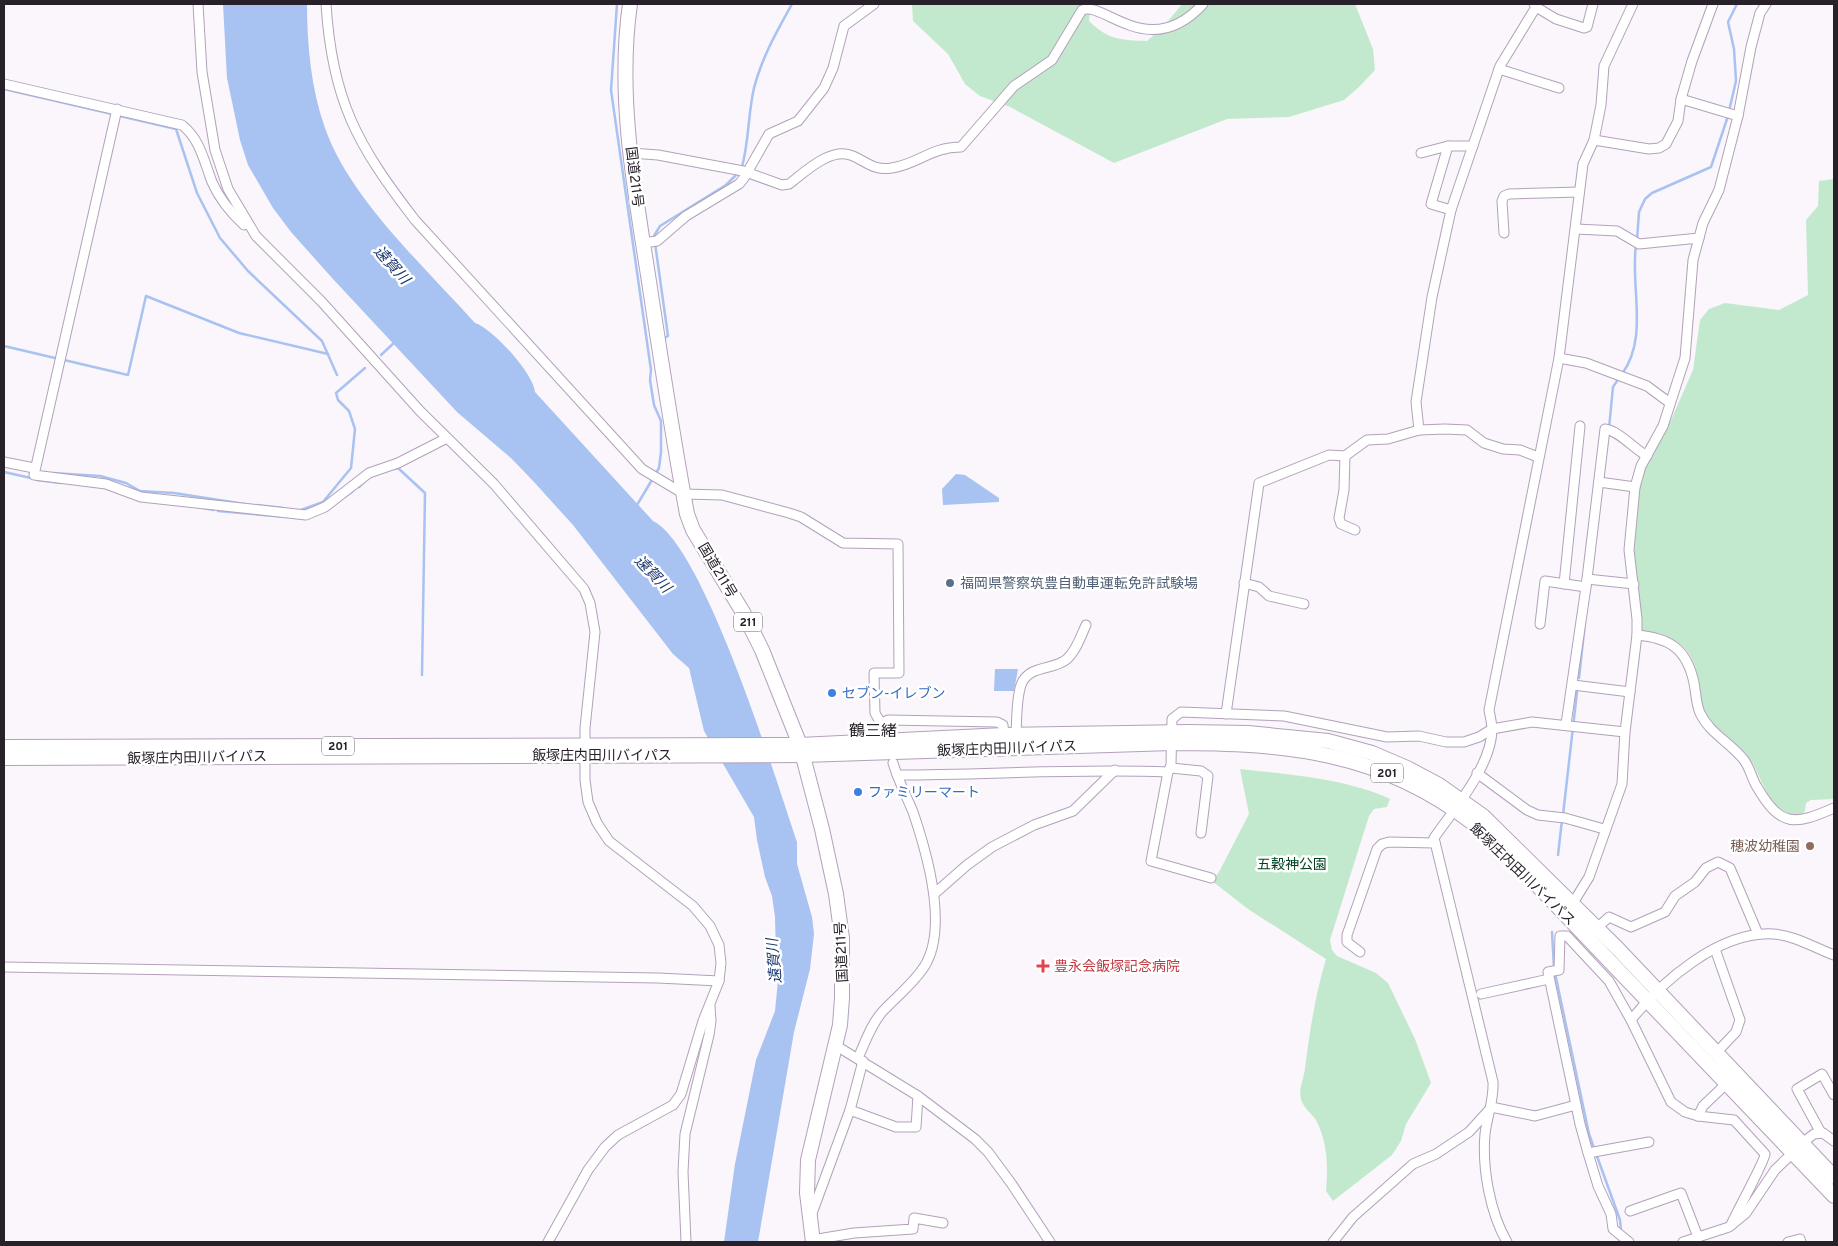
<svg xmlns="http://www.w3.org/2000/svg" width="1838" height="1246" font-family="Overpass,'Noto Sans JP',sans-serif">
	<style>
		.green { fill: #c2e9ce }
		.water { fill: #a8c2f2 }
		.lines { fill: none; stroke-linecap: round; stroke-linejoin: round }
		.stream { stroke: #a8c2f2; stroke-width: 2.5 }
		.minor-casing { stroke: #b3a1ba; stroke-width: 11 }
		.highway-casing { stroke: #b3a1ba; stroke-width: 16 }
		.minor { stroke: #fff; stroke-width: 9 }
		.highway { stroke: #fff; stroke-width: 14 }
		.service-dot { fill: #5c6f8a; stroke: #fff; stroke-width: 2 }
		.shop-dot { fill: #3f7fe0; stroke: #fff; stroke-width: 2 }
		.education-dot { fill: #8d6e63; stroke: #fff; stroke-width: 2 }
		.health-dot { fill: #e0444e; stroke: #fff; stroke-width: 2 }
		.labels { text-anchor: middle; stroke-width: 5; stroke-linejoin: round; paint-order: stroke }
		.shield { fill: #fff; stroke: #68646a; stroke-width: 1 }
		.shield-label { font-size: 12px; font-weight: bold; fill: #28212a }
		.street-label { font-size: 14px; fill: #28212a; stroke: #fff }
		.service-label { font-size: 14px; fill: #4e5e75; stroke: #fff; text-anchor: start }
		.shop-label { font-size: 14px; fill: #366cbe; stroke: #fff; text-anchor: start }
		.education-label { font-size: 14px; fill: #785e54; stroke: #fff; text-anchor: end }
		.park-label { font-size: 14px; fill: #004121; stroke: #fff }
		.health-label { font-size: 14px; fill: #be3a42; stroke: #fff; text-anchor: start }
		.water-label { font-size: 15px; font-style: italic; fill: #1a376e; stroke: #fff }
		.quarter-label { font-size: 16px; fill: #28212a; stroke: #fff }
	</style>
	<rect width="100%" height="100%" fill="#faf6fb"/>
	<g class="green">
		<path d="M 912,4 L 1090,4 L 1089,21 C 1108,40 1121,40 1147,41 L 1164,26 L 1182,4 L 1355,4 L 1373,49 L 1375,70 L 1359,87 L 1344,100 L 1289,117 L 1227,119 L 1114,163 L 1010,107 L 980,96 L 965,84 L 948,54 L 913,21 Z"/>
		<path d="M 1834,179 L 1834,799 L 1811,800 L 1806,803 L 1805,811 L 1799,817 C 1764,809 1764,777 1747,755 C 1733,738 1712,729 1703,708 C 1698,695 1699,679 1695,666 C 1687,641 1665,633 1641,632 L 1637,575 L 1632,548 L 1639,483 L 1647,462 L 1667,429 L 1693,370 L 1700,320 L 1709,309 L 1725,303 L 1779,310 L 1808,295 L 1806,220 L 1818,206 L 1819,181 Z"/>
		<path d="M 1240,769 C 1290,775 1344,778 1390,799 L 1387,807 L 1374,809 L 1369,816 L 1330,940 L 1332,950 L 1337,956 L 1376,973 L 1388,983 L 1415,1039 L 1431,1083 L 1406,1124 L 1401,1141 L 1392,1155 L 1333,1201 L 1326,1191 C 1328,1166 1328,1144 1316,1120 C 1312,1114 1305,1109 1302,1102 C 1297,1090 1304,1080 1305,1068 C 1310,1030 1315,996 1326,959 L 1248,909 L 1212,881 L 1219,872 L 1249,814 Z"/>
	</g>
	<g class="water">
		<path d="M 223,4 L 307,4 C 307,44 311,89 325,128 C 350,199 425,267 475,323 C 492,328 534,374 535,392 L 653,521 C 704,545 777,783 797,842 L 797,864 L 812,917 L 814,934 L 810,969 L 794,1032 L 758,1242 L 724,1242 L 735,1164 L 756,1060 L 775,1011 L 779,970 L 776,958 L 775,917 L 772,896 L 765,877 L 757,840 L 754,817 L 704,731 L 689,668 L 673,654 L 573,525 L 534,482 L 512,459 L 457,412 L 333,279 L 291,232 L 273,208 L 248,165 L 240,140 L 227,78 Z"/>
		<path d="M 956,474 L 965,475 L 999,498 L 999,502 L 943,505 L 942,489 Z"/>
		<path d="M 995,669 L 1018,669 L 1014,691 L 994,691 Z"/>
	</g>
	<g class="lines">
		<g class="stream">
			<path d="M 617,4 L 611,90 L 651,370 L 650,380 L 654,405 L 661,421 L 661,452 L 659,468 L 637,505"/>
			<path d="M 4,89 L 112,114"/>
			<path d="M 1729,111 L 1736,81 L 1734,49 L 1728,22 L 1737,4"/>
			<path d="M 120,116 L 176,129 L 197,193 L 220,238 L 248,271 L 322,341 L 337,375"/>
			<path d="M 742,167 C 749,141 748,114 754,88 C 762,57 777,31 792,4"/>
			<path d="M 1637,240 L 1639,212 L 1645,199 L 1652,193 L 1711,167 L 1728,116"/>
			<path d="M 663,339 L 668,336 L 654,236 L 660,226 L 726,185 L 739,172"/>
			<path d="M 4,346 L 55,358"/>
			<path d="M 381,355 L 395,342"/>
			<path d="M 64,360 L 128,375 L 146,296 L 239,333 L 328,354"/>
			<path d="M 1622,374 C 1649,337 1630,287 1636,245"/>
			<path d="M 1609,428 L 1613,387 L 1619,378"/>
			<path d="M 394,469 L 398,468 L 425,493 L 422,675"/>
			<path d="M 4,472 L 31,478"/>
			<path d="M 52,473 L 100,476 L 126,483 L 140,491 L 174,493 L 251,505"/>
			<path d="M 37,480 L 61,483"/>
			<path d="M 359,487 L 365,481"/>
			<path d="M 346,496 L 353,491"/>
			<path d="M 256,505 L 283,508"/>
			<path d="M 203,508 L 214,510"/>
			<path d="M 301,510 L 323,502 L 351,468 L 355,429 L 349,411 L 338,400 L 336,393 L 365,368"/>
			<path d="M 218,511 L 287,517"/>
			<path d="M 1579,678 L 1585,622"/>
			<path d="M 1563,815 L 1577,692"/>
			<path d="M 1558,855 L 1562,820"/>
			<path d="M 1552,932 L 1554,968"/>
			<path d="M 1555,973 L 1589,1134 L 1620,1220 L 1621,1231"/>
		</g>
		<defs>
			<g id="minor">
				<path d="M 198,4 L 202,72 L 215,150 L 228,189 L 256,236 L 321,301 L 420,411 L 494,484 L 584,589 L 590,603 L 595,632 L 585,728 L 585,780 L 588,802 L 597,823 L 609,841 L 693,906 L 710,926 L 719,945 L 721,963 L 719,981 L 703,1021 L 681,1094 L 673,1105 L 618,1135 L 605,1147 L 588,1170 L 548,1242"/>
				<path d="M 326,4 C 332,100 357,145 415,220 L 642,469 L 684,494 L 722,495 L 789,513 L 801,517 L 843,543 L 898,544 L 899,673 L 874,673 L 875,713 L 883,727"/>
				<path d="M 1536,7 L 1556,19 L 1584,28 L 1587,27 L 1593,4"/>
				<path d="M 1499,69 L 1559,88"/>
				<path d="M 4,84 L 182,125 C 200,139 204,161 212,182 C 219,198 231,213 244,225"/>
				<path d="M 1681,99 L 1738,116"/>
				<path d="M 117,109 L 34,475 L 106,484 L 141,497 L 306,515 L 325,507 L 369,473 L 398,463 L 447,438"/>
				<path d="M 1594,140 L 1649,149 L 1659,148 L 1666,144 L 1678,121 L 1681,99 L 1692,61 L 1713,4"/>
				<path d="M 1448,146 L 1431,204 L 1451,210"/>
				<path d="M 631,153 L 658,155 L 743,171 L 782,185 L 789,184 C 805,172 831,146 853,156 C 867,162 874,171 892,168 C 918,164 931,147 961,147 L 1014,86 L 1052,60 L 1082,10 C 1103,0 1149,63 1203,4"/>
				<path d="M 1421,153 L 1448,146 L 1473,146"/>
				<path d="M 1576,229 L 1617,231 L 1639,244 L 1699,238"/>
				<path d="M 1504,233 L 1502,201 L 1504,196 L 1509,194 L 1579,192"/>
				<path d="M 643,243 L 657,241 L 686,216 L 739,184 L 744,178 L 769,134 L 798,121 L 824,88 L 833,68 L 844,26 L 874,4"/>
				<path d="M 1559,358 L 1586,363 L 1647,386 L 1670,403"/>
				<path d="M 1419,430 L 1416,402 L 1432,297 L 1451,210 L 1500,66 L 1536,7 L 1534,4"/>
				<path d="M 1345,456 L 1344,490 L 1339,518 L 1341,524 L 1355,530"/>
				<path d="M 4,462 L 34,468"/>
				<path d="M 1599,482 L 1635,487"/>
				<path d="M 1587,579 L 1634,584"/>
				<path d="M 1244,583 L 1259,587 L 1269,596 L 1304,604"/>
				<path d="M 1564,584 L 1580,426"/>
				<path d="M 1540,624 L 1545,581 L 1586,587"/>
				<path d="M 1637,635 C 1670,638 1687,649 1694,683 C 1696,693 1696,704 1700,713 C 1710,734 1730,742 1744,760 C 1750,768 1752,779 1757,787 C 1781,828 1795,825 1834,808"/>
				<path d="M 1573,685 L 1630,692"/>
				<path d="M 1226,714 L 1259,483 L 1329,455 L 1345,456 L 1367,440 L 1388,439 L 1419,430 L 1445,429 L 1467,430 L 1484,443 L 1503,449 L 1520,450 L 1538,457"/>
				<path d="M 882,723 L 888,720 L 997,722 L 1003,725 L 1004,735"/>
				<path d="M 1566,724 L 1586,587 L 1605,429 C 1619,431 1633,448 1647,456"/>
				<path d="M 1016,735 C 1017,720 1016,700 1021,685 C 1029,664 1053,671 1067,659 C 1076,651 1081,636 1086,625"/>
				<path d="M 1171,768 L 1201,771 L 1208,776 L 1201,833"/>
				<path d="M 1477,773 L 1527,810 L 1538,815 L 1565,818 L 1604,829"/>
				<path d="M 897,775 C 987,775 1077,768 1168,772"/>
				<path d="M 1211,878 L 1151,861 L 1168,772 L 1171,765 L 1172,719 L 1181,712 L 1284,716 L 1387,737 L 1419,736 L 1446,742 L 1464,742 L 1479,737 L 1492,729 L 1532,722 L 1625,732"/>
				<path d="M 934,894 L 967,865 L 992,847 L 1034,825 L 1073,811 L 1115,770"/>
				<path d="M 1573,903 L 1589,877 L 1622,784 L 1625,732 L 1637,635 L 1637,619 L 1629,550 L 1635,487 L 1641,466 L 1663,426 L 1685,358 L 1693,260 L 1703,223 L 1719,190 L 1738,116 L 1751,47 L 1760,13 L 1766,4"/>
				<path d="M 1597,928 L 1609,917 L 1631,927 L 1665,912 L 1675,896 L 1695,882 L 1706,868 L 1718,862 L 1730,868 L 1758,934"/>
				<path d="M 1715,949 L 1740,1020 L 1736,1032 L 1717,1052"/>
				<path d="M 1360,952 L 1347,942 L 1347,935 L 1377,849 L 1382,844 L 1389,842 L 1435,843"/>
				<path d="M 4,967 L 658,978 L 719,981"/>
				<path d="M 1481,994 L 1549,979"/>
				<path d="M 1631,1020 C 1662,981 1720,931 1773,934 C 1794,935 1815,948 1834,955"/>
				<path d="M 835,1045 L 918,1096 L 975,1139 L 988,1152 L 1011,1183 L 1050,1242"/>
				<path d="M 858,1058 C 865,1043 871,1024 883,1011 C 897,996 913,984 924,967 C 949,928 927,853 913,812 C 906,795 898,780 893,763"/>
				<path d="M 1491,1107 L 1535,1116 L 1576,1105"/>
				<path d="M 850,1110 L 863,1061"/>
				<path d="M 1698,1116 L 1734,1120 L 1765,1154 C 1765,1161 1736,1213 1731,1225"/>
				<path d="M 1821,1133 L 1797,1089 L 1822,1074 L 1834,1095"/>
				<path d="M 1588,1153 L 1649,1142"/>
				<path d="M 1630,1211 L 1681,1193 L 1698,1237"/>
				<path d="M 811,1216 L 850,1110 L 896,1127 L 916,1127 L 918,1096"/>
				<path d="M 812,1240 L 854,1233 L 913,1229 L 914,1218 L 943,1223"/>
				<path d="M 686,1242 L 683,1172 L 685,1134 L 709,1035 L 711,1021 L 710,1006"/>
				<path d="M 1333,1242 L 1353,1217 L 1413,1164 L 1436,1154 L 1469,1132 L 1489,1110"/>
				<path d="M 1507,1242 C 1490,1213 1482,1168 1485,1134 C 1487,1116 1494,1101 1493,1082 L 1434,838 C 1454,809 1491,767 1492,730 C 1492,723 1490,716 1489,710 L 1559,358 L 1583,164 L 1594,140 L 1601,105 L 1604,66 L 1633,4"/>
				<path d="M 1629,1242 L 1613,1229 L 1611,1214 L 1598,1186 L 1588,1153 L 1580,1124 L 1548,972 L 1559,970 L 1560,936 L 1567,936 L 1609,981 L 1631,1020 L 1671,1102 L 1685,1112 L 1698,1116 L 1703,1106 L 1726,1084"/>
				<path d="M 1683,1242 L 1729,1227 L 1746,1213 L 1775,1170 L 1806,1140 L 1814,1134 L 1823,1133 L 1834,1141"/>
				<path d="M 1788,1242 L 1800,1239 L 1801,1242"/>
			</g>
			<g id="highway">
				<path d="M 630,4 C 617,94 634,186 648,275 C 660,354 672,434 687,514 L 693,530 L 744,614 L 762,650 L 800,745 L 822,829 L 836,894 L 842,938 L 842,998 L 840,1025 L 808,1160 L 807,1193 L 813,1242"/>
				<path d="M 4,747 L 800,745 L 1004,735 L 1188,732 L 1248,733 L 1328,741 L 1372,753 L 1407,768 L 1439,785 L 1483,816 L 1618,949 L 1834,1177"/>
				<path d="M 4,758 L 803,755 L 1172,743 C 1285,743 1381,751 1474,824 C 1489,835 1502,849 1515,862 L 1834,1196"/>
			</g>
		</defs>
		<use href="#minor" class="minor-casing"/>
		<use href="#highway" class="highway-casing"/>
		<use href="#minor" class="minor"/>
		<use href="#highway" class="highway"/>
	</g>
	<circle class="service-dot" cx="950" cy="583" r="5"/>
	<g class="shop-dot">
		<circle cx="832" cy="693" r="5"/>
		<circle cx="858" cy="792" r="5"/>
	</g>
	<circle class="education-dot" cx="1810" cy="846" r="5"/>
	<path class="health-dot" d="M1040.5 958.5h5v5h5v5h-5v5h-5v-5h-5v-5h5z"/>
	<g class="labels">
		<g class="shield">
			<rect x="734" y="612.5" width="28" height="19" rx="4"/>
			<rect x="322" y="736.5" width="32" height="19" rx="4"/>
			<rect x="1371" y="763.5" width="32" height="19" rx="4"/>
		</g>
		<g class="shield-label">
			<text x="748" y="626">211</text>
			<text x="338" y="750">201</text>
			<text x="1387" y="777">201</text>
		</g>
		<g class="street-label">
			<text transform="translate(635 177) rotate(83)" y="5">国道211号</text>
			<text transform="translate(718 570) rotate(59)" y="5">国道211号</text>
			<text transform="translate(1007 748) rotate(-2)" y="5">飯塚庄内田川バイパス</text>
			<text x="602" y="760">飯塚庄内田川バイパス</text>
			<text transform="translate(197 757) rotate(-1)" y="5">飯塚庄内田川バイパス</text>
			<text transform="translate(1523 874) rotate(44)" y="5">飯塚庄内田川バイパス</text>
			<text transform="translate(841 952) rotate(-93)" y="5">国道211号</text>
		</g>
		<g class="service-label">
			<text x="960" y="588">福岡県警察筑豊自動車運転免許試験場</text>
		</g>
		<g class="shop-label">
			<text x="842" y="698">セブン-イレブン</text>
			<text x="868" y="797">ファミリーマート</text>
		</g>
		<g class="education-label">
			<text x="1800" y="851">穂波幼稚園</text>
		</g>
		<g class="park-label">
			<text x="1292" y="869">五穀神公園</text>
		</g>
		<g class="health-label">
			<text x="1054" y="971">豊永会飯塚記念病院</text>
		</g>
		<g class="water-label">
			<text transform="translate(392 265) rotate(48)" y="5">遠賀川</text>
			<text transform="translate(653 574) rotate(46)" y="5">遠賀川</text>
			<text transform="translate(774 961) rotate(-95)" y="5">遠賀川</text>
		</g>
		<g class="quarter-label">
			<text x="873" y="736">鶴三緒</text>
		</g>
	</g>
	<rect width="1838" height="1246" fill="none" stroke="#28212a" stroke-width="10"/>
</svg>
